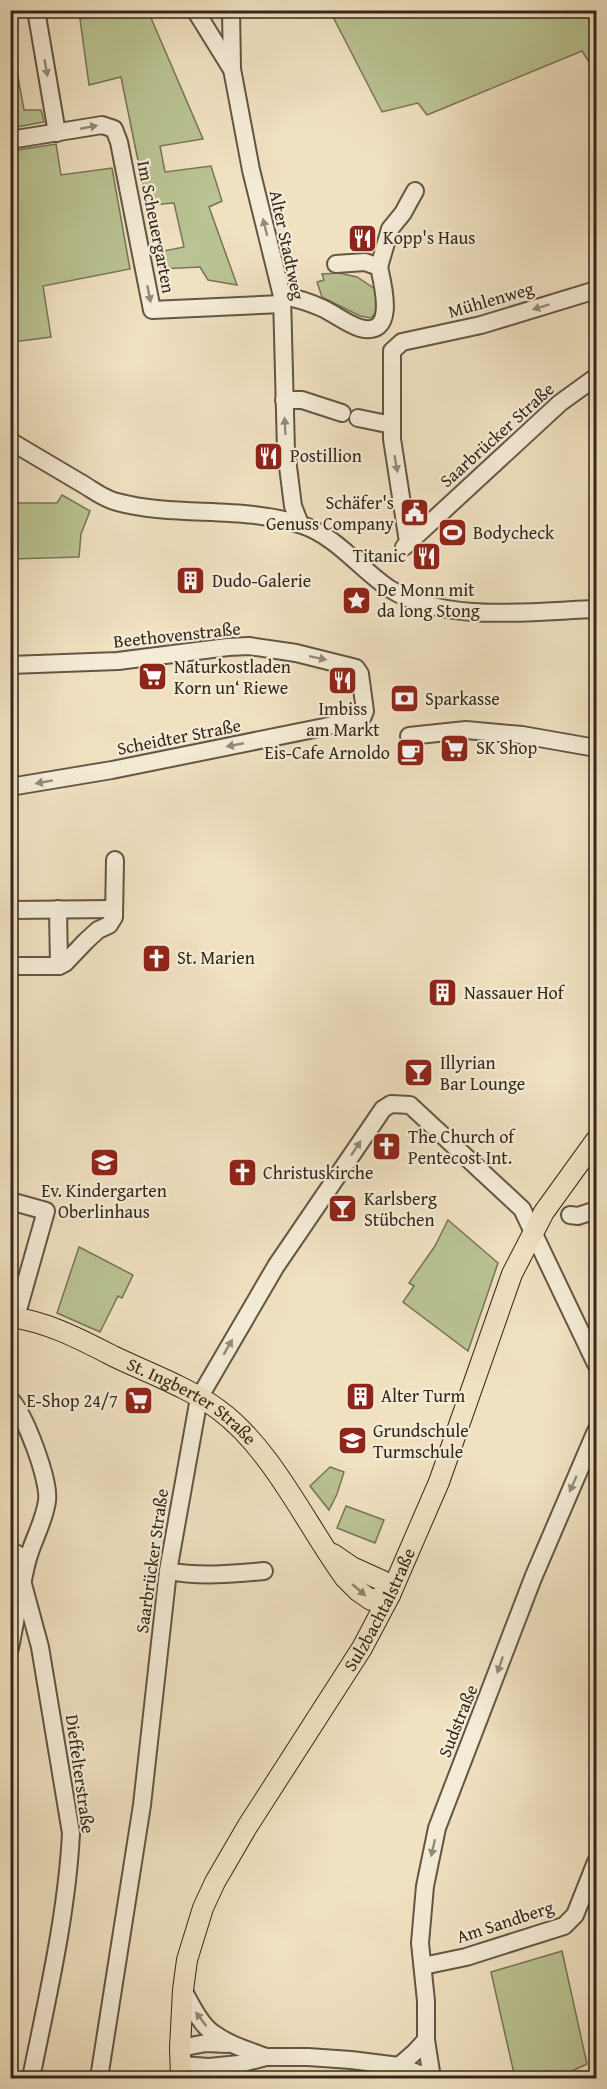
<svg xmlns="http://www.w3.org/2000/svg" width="607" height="2089" font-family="'Gentium Book Plus',serif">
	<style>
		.green { fill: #bac393; stroke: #777556; stroke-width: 1.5 }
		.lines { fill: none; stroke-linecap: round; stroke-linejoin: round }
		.minor-casing { stroke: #635644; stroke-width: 20 }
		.major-casing { stroke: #34271a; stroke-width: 22 }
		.minor { stroke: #f5ecd7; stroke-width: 16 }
		.major { stroke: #f0e1c1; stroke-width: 20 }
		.oneway { fill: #948a78 }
		.oneway2 { fill: #92846e }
		.labels { text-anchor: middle; stroke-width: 4.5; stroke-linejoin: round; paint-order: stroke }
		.street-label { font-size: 18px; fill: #34271a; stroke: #f5ecd7 }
		.poi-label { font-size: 18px; fill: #34271a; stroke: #f5ecd7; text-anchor: start }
	</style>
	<rect width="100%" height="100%" fill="#f0e1c1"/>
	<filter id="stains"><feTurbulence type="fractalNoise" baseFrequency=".00333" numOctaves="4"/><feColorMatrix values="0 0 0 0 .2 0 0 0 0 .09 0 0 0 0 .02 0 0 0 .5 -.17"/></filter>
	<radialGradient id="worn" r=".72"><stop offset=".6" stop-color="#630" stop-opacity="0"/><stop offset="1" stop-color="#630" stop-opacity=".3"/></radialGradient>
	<g class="green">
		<path d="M 109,11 L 148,11 L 203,139 L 160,146 L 165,172 L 211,166 L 222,201 L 209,207 L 237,285 L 208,280 L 200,267 L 161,269 L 159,252 L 184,247 L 174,203 L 147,205 L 121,77 L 89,85 L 80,19 Z"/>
		<path d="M 330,11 L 596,11 L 596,73 L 582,51 L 427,115 L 418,103 L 382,112 Z"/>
		<path d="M 15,60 L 24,110 L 41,110 L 44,122 L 11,128 L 11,61 Z"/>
		<path d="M 56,144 L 61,175 L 112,168 L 130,269 L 43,286 L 51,337 L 13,342 L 10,328 L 11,151 Z"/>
		<path d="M 339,273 L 357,277 L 375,289 C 377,299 379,311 371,318 L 360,316 L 322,297 L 317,282 L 324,280 L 322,274 Z"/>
		<path d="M 62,495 L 90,511 L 81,534 L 79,557 L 11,559 L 11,503 L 57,503 Z"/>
		<path d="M 448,1220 L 498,1263 L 468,1351 L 403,1302 L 414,1286 L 409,1283 L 435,1246 Z"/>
		<path d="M 79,1247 L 133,1275 L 122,1298 L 118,1296 L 100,1332 L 57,1313 Z"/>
		<path d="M 330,1467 L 344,1472 L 337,1494 L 329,1510 L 310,1486 Z"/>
		<path d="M 346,1506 L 384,1520 L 375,1543 L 337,1528 Z"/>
		<path d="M 562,1951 L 587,2064 L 557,2078 L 515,2078 L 491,1972 Z"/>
	</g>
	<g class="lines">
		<defs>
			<g id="minor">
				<path d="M 36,10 L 57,133"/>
				<path d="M 195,10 L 231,68"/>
				<path d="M 231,10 L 232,69 L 251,170 L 282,296 L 286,451 L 293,506 L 300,524"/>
				<path d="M 10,140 L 102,125 L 114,129 L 119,142 L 152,310 L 282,304"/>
				<path d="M 379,267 L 390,229 L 403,213 L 415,191"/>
				<path d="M 282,296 C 296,298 309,302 322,308 C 335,314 347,324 360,328 C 397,338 383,285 379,267 L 365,262 L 336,264"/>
				<path d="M 284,400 L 302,400 L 342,413"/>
				<path d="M 358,418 L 392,425"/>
				<path d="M 10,441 C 34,455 57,469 81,483 C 93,490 104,499 117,502 C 177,518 242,505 302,525 C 336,536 361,570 390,589 C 446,624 534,611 596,609"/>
				<path d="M 408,542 L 392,439 L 392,351 L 402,342 L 481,325 L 596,290"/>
				<path d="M 404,547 L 560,403 L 596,377"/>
				<path d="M 10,665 L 118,661 L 228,647 L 249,646 L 296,653 L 356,668 L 360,674 L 365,711 L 363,716 L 359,719 L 324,727 L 112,770 L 10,787"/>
				<path d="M 409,736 L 466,730 L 522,735 L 596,748"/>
				<path d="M 58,909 L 59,966"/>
				<path d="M 10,910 L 114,909"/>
				<path d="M 10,966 L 59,966 L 65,963 L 86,941 L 98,930 L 109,925 L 114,917 L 115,860"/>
				<path d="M 10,1201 L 46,1211 L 16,1317"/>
				<path d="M 570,1215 L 578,1216 L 596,1210"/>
				<path d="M 10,1399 C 25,1414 50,1481 47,1501 C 44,1523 32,1541 27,1562 C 20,1590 16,1619 10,1648"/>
				<path d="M 10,1550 L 27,1560"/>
				<path d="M 168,1571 C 199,1577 233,1574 264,1571"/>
				<path d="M 23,1584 L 40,1647 L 71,1833 C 67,1914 47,1999 31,2078"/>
				<path d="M 423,1966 L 466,1957 L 564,1926 L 575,1915 L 596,1862"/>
				<path d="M 183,1990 C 191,2004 200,2024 213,2033 C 229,2045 248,2050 266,2057"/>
				<path d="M 180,2048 L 206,2043 L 227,2044"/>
				<path d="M 181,2065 L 209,2067 L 239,2064 L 266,2057 L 308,2057 L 351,2060 L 399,2066 L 430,2078"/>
				<path d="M 399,2066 L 415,2052 L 426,2040"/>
				<path d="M 99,2078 L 142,1805 L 168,1571 L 199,1398 L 276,1266 L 383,1109 L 391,1104 L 410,1105 L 522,1209 L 596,1364"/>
				<path d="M 432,2078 L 426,2040 L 426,2001 L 420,1943 L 425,1886 L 437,1828 L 533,1578 L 596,1431"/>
			</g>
			<g id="major">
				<path id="s1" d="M 10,1317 C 46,1321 82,1340 113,1356 C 148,1373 188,1387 219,1410 C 272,1449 307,1526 345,1578 L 358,1591 L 371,1600 L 390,1595"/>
				<path d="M 333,1554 L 352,1567 L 383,1581 L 390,1595"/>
				<path id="s2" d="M 181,2078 L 180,2048 L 183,1990 L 187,1960 L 203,1908 L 215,1882 L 247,1827 L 362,1648 L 390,1595 L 439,1482 L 512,1274 L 544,1212 L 596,1140"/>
			</g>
		</defs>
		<use href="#minor" class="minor-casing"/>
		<use href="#major" class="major-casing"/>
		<use href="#minor" class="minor"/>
		<use href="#major" class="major"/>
	</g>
	<defs><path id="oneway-solid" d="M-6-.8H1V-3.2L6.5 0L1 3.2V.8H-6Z" transform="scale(1.5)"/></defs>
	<g class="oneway">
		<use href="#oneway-solid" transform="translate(46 68) rotate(80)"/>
		<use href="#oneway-solid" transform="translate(89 127) rotate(-11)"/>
		<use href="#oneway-solid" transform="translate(265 227) rotate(-104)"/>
		<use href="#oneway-solid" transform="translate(149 294) rotate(79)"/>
		<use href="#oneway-solid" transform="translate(541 307) rotate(163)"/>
		<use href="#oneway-solid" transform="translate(285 426) rotate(-93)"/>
		<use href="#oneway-solid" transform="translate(396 464) rotate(80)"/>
		<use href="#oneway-solid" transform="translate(318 658) rotate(12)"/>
		<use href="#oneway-solid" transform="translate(235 745) rotate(169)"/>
		<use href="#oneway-solid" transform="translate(44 782) rotate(170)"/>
		<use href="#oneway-solid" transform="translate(356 1148) rotate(-56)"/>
		<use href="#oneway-solid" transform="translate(228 1347) rotate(-60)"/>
		<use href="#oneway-solid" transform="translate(573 1484) rotate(114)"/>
		<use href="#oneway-solid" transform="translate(500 1665) rotate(109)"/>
		<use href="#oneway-solid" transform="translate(433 1848) rotate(103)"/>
		<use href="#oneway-solid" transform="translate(201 2019) rotate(-127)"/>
	</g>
	<use class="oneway2" href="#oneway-solid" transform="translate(359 1590) rotate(41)"/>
	<defs>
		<symbol id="restaurant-square" viewBox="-11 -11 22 22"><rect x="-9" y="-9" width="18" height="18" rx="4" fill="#8f2418" stroke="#f5ecd7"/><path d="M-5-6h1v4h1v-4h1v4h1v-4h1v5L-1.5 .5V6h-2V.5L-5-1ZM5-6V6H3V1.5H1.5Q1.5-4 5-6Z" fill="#fff"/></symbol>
		<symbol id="civic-square" viewBox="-11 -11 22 22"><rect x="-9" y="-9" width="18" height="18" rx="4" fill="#8f2418" stroke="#f5ecd7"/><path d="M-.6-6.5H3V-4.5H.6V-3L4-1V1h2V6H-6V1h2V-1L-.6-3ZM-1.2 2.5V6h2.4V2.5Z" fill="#fff"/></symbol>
		<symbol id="stadium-square" viewBox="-11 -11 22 22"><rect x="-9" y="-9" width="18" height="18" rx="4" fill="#8f2418" stroke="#f5ecd7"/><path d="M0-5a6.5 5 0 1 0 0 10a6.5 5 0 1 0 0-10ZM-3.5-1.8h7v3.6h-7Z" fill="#fff"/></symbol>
		<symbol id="building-square" viewBox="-11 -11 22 22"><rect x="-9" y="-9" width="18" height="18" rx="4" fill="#8f2418" stroke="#f5ecd7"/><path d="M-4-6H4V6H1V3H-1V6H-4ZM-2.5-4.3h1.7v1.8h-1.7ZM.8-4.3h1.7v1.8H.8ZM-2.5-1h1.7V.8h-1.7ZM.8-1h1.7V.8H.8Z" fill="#fff"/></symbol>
		<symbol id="sight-square" viewBox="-11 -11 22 22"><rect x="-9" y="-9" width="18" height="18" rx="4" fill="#8f2418" stroke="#f5ecd7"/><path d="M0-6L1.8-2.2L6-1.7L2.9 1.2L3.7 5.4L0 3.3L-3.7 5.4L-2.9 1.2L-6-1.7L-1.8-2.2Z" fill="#fff"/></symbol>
		<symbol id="supermarket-square" viewBox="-11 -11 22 22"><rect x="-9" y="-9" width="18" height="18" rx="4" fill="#8f2418" stroke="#f5ecd7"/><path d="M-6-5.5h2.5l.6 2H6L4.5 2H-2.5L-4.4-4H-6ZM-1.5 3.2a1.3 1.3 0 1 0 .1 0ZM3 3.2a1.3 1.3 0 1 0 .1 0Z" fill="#fff"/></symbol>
		<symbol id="bank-square" viewBox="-11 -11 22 22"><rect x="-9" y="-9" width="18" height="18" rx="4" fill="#8f2418" stroke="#f5ecd7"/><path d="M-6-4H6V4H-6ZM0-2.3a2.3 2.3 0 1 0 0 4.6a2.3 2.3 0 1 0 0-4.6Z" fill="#fff"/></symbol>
		<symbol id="cafe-square" viewBox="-11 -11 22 22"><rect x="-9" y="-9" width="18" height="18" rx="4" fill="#8f2418" stroke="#f5ecd7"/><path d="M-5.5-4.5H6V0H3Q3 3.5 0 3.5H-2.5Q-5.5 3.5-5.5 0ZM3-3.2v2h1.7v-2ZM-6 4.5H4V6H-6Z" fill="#fff"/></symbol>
		<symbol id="church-square" viewBox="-11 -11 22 22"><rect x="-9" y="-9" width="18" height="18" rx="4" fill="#8f2418" stroke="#f5ecd7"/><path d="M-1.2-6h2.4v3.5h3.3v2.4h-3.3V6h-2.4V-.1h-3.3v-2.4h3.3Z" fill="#fff"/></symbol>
		<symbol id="bar-square" viewBox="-11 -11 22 22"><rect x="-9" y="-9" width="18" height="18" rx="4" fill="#8f2418" stroke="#f5ecd7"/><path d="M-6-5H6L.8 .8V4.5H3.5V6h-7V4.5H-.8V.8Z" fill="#fff"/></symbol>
		<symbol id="school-square" viewBox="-11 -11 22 22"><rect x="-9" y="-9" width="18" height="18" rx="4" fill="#8f2418" stroke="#f5ecd7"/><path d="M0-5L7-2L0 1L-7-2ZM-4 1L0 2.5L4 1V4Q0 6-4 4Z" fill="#fff"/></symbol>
	</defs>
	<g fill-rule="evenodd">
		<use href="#restaurant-square" x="346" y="222" width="33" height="33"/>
		<use href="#restaurant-square" x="252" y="440" width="33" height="33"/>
		<use href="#civic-square" x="398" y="496" width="33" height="33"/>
		<use href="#stadium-square" x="436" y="516" width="33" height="33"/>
		<use href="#restaurant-square" x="410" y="540" width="33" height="33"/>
		<use href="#building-square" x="174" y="564" width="33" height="33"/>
		<use href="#sight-square" x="340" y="584" width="33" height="33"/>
		<use href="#supermarket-square" x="136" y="660" width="33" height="33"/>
		<use href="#restaurant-square" x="326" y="664" width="33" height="33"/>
		<use href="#bank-square" x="388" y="682" width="33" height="33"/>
		<use href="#supermarket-square" x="438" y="732" width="33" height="33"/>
		<use href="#cafe-square" x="394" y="736" width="33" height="33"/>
		<use href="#church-square" x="140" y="942" width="33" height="33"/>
		<use href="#building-square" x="426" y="976" width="33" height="33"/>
		<use href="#bar-square" x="402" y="1056" width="33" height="33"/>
		<use href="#church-square" x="370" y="1130" width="33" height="33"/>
		<use href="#school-square" x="88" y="1146" width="33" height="33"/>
		<use href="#church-square" x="226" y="1156" width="33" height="33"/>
		<use href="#bar-square" x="326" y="1192" width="33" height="33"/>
		<use href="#building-square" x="344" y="1380" width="33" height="33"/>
		<use href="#supermarket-square" x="122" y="1384" width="33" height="33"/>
		<use href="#school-square" x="336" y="1424" width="33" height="33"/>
	</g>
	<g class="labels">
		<g class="street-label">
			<text transform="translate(156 227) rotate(79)" y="6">Im Scheuergarten</text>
			<text transform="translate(287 245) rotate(78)" y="6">Alter Stadtweg</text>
			<text transform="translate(491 300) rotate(-16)" y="6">Mühlenweg</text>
			<text transform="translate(497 435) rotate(-42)" y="6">Saarbrücker Straße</text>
			<text transform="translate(177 635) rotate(-6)" y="6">Beethovenstraße</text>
			<text transform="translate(179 737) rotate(-11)" y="6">Scheidter Straße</text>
			<text dy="6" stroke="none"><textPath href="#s1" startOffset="202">St. Ingberter Straße</textPath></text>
			<text transform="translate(152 1561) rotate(-82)" y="6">Saarbrücker Straße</text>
			<text dy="6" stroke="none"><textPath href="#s2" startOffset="520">Sulzbachtalstraße</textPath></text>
			<text transform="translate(458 1721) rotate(-68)" y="6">Sudstraße</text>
			<text transform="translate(80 1774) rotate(82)" y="6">Dieffelterstraße</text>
			<text transform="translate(505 1922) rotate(-18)" y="6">Am Sandberg</text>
		</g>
		<g class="poi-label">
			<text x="383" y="244">Kopp's Haus</text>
			<text x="290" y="462">Postillion</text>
			<text x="394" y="509" text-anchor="end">Schäfer's<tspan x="394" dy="21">Genuss Company</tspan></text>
			<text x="473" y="539">Bodycheck</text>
			<text x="406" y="562" text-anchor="end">Titanic</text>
			<text x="212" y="587">Dudo-Galerie</text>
			<text x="377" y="596">De Monn mit<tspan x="377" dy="21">da long Stong</tspan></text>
			<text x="174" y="673">Naturkostladen<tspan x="174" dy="21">Korn un‘ Riewe</tspan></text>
			<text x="425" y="705">Sparkasse</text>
			<text x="343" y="715" text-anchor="middle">Imbiss<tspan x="343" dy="21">am Markt</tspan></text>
			<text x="476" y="754">SK Shop</text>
			<text x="390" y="759" text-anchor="end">Eis-Cafe Arnoldo</text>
			<text x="177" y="964">St. Marien</text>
			<text x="464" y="999">Nassauer Hof</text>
			<text x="440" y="1069">Illyrian<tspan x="440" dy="21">Bar Lounge</tspan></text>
			<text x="408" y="1143">The Church of<tspan x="408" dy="21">Pentecost Int.</tspan></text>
			<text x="263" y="1179">Christuskirche</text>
			<text x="104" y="1197" text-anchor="middle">Ev. Kindergarten<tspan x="104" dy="21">Oberlinhaus</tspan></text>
			<text x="364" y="1205">Karlsberg<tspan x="364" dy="21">Stübchen</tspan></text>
			<text x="381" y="1402">Alter Turm</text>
			<text x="118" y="1407" text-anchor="end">E-Shop 24/7</text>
			<text x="373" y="1437">Grundschule<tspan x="373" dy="21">Turmschule</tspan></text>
		</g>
	</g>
	<rect width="607" height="2089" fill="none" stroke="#f0e1c1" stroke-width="36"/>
	<rect x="12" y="12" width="583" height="2065" fill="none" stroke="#34271a" stroke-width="3"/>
	<rect x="18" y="18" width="571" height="2053" fill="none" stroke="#34271a" stroke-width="1.5"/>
	<rect width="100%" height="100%" filter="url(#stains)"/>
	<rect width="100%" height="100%" fill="url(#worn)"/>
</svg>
